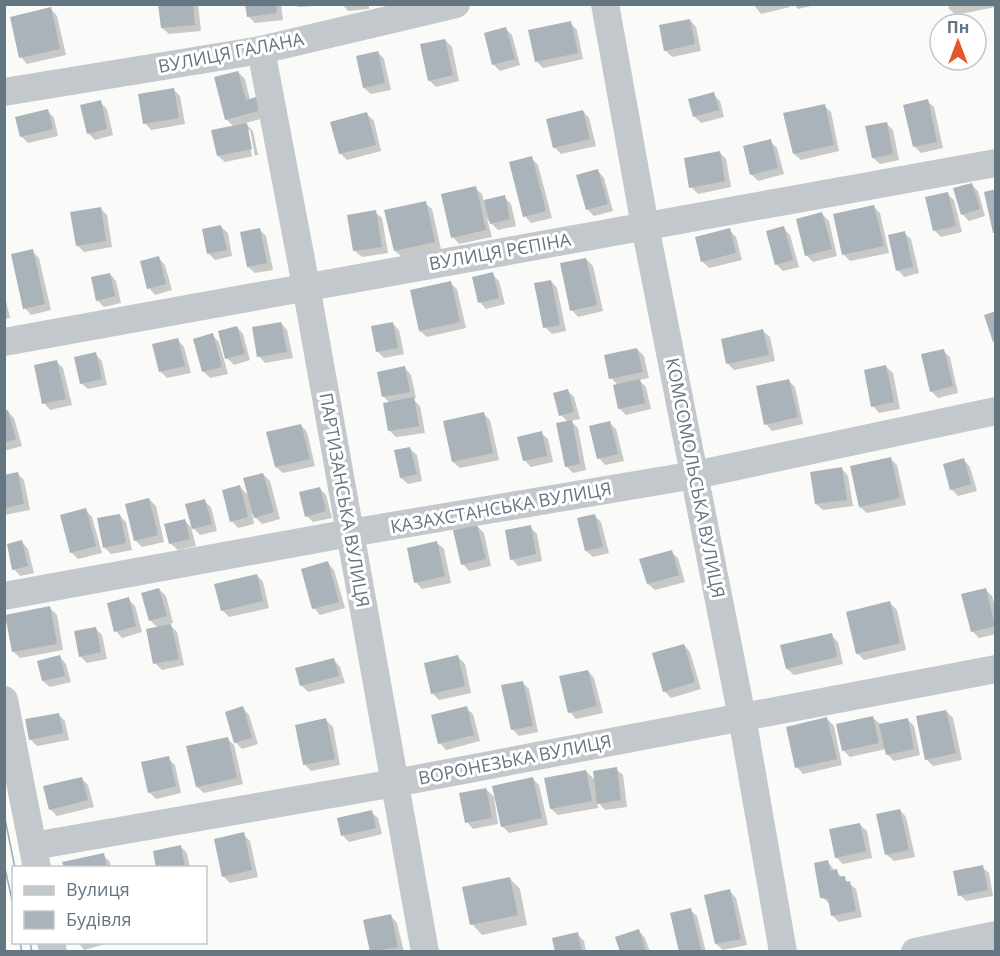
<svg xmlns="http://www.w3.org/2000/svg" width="1000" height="956" font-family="'Open Sans',sans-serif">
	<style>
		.shadow { fill: #0003; fill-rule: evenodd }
		.building { fill: #aab3b9 }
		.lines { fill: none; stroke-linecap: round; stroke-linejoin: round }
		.minor { stroke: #c3c8cc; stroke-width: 28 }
		.tram { stroke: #a2aab0; stroke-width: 1.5 }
		.labels { text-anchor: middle; stroke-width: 6; stroke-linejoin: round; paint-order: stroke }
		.street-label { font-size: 18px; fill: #657683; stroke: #fff }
	</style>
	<rect width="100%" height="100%" fill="#fafaf8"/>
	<g class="shadow">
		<path d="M 160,4 L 198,4 L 201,31 L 169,34 L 162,28 Z"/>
		<path d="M 247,4 L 281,4 L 283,20 L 255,23 L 248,16 Z"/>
		<path d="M 295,4 L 316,4 L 316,6 L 298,7 Z"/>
		<path d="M 342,4 L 369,4 L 369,9 L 348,11 Z"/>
		<path d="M 753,4 L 789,4 L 790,7 L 761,14 Z"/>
		<path d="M 794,4 L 821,4 L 798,9 Z"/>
		<path d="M 948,4 L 994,4 L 995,7 L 956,15 L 949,9 Z"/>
		<path d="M 51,9 L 57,16 L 66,55 L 27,64 L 21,57 Z"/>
		<path d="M 690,20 L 696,27 L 701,51 L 672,57 L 665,50 Z"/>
		<path d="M 570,23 L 577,30 L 583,59 L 543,68 L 536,61 Z"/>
		<path d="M 506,29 L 512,35 L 520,65 L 500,71 L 493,64 Z"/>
		<path d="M 445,40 L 452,47 L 459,81 L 436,87 L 429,80 Z"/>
		<path d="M 378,52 L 384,59 L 391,90 L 371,94 L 364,88 Z"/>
		<path d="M 238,72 L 245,79 L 250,100 L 268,117 L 245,123 L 253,131 L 258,155 L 225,162 L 218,156 L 234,127 L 226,119 ZM 247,130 L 250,130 L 255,156 L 252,156 Z"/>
		<path d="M 173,89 L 180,96 L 185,124 L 151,130 L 145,123 Z"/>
		<path d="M 713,94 L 720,101 L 724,117 L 701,123 L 694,116 Z"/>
		<path d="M 927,101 L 934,107 L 943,148 L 921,153 L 915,147 Z"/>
		<path d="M 100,102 L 107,109 L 113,135 L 95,140 L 88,133 Z"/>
		<path d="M 824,106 L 831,112 L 839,151 L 801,160 L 794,154 Z"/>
		<path d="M 48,111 L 54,118 L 58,136 L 28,143 L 21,136 Z"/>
		<path d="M 583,111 L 589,118 L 596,146 L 561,154 L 554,147 Z"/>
		<path d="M 367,114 L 374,121 L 381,151 L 347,160 L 340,153 Z"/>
		<path d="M 886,123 L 893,130 L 899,160 L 880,164 L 873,158 Z"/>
		<path d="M 770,141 L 777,148 L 784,174 L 758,181 L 751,174 Z"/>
		<path d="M 719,152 L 726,159 L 731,187 L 698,194 L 691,187 Z"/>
		<path d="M 531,158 L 538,165 L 552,218 L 531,223 L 525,216 Z"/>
		<path d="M 598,171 L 604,178 L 613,211 L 594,216 L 587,209 Z"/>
		<path d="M 971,184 L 978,191 L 985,216 L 969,221 L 962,214 Z"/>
		<path d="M 475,188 L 482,194 L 484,202 L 504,197 L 511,204 L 516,226 L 498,230 L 487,219 L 492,237 L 459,244 L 453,237 Z"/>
		<path d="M 947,194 L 954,200 L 962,232 L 941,237 L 934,230 Z"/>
		<path d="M 425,203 L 432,209 L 441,249 L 402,257 L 395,251 Z"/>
		<path d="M 874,207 L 880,213 L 889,253 L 850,261 L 844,255 Z"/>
		<path d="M 100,208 L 107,215 L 112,247 L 84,252 L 77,245 Z"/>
		<path d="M 375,212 L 382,218 L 388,253 L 362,257 L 355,251 L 349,216 Z"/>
		<path d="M 822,214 L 829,221 L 837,256 L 813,262 L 806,255 Z"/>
		<path d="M 221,227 L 228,233 L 232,256 L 215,260 L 208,253 Z"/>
		<path d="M 783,228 L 790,235 L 799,267 L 783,271 L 777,265 L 768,232 Z"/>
		<path d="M 259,229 L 266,236 L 273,270 L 255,273 L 248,267 Z"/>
		<path d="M 729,230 L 736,237 L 742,260 L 709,268 L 702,261 Z"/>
		<path d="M 904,233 L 911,239 L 919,273 L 904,277 L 898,270 Z"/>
		<path d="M 32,251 L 39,258 L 51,310 L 31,315 L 25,308 Z"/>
		<path d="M 159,258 L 165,265 L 172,290 L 155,295 L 149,288 Z"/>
		<path d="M 586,259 L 593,266 L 603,311 L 578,317 L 572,310 Z"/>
		<path d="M 110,274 L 116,281 L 121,303 L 104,307 L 97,300 Z"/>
		<path d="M 492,274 L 499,281 L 505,304 L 486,309 L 480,302 Z"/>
		<path d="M 551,281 L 557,288 L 566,331 L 552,334 L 545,327 Z"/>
		<path d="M 450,283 L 457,289 L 466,328 L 427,337 L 420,331 Z"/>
		<path d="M 4,292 L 10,318 L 4,319 Z"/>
		<path d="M 281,323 L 287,330 L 293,358 L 265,363 L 259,356 Z"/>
		<path d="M 392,323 L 399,330 L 404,354 L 384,358 L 378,352 Z"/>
		<path d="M 237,327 L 243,334 L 250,360 L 234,365 L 227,358 Z"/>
		<path d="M 763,331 L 770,337 L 775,361 L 734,370 L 728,364 L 723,340 Z"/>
		<path d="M 212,335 L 219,342 L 228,374 L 210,378 L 203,371 Z"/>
		<path d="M 178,340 L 184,347 L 191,373 L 167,378 L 160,371 Z"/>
		<path d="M 637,349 L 644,356 L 649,378 L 639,380 L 646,387 L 651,409 L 626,415 L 619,408 L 618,385 L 611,378 Z"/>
		<path d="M 943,351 L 950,357 L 958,393 L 938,398 L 931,391 Z"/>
		<path d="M 95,354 L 102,361 L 107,385 L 88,389 L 81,383 Z"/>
		<path d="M 56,361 L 63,368 L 72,405 L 50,410 L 44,403 Z"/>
		<path d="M 886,367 L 893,373 L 900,409 L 879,413 L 873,406 Z"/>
		<path d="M 405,368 L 411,375 L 416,398 L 413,399 L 420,406 L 425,433 L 396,437 L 390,431 L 390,403 L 384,397 Z"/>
		<path d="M 788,380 L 795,387 L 803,424 L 772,431 L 766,424 Z"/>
		<path d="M 568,391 L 574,397 L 580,419 L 571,421 L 578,428 L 586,470 L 573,473 L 566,466 L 568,422 L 561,415 Z"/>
		<path d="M 7,411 L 14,418 L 22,446 L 4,451 L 4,412 Z"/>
		<path d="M 484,414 L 490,420 L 499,460 L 460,468 L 453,462 L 445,422 Z"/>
		<path d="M 609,422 L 616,429 L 624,461 L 605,465 L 599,458 Z"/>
		<path d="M 301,425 L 307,432 L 315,466 L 283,473 L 276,467 Z"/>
		<path d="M 541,433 L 548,439 L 553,462 L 531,467 L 524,460 Z"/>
		<path d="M 410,449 L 417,455 L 422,481 L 408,484 L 401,478 Z"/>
		<path d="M 890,458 L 897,465 L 906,505 L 867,513 L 860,507 Z"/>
		<path d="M 964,460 L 970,467 L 977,491 L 958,496 L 951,489 Z"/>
		<path d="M 842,469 L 848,476 L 853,506 L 823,510 L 816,504 Z"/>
		<path d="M 17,473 L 24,480 L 30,510 L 4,515 L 4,476 Z"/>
		<path d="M 263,474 L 270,481 L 280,519 L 262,524 L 252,514 L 254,524 L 238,528 L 232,521 L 240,487 L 249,496 Z"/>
		<path d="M 319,488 L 326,495 L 332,518 L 313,522 L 307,516 Z"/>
		<path d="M 149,499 L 156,506 L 164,542 L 142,547 L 135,540 Z"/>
		<path d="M 204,501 L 211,507 L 217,531 L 200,535 L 194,529 L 187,505 Z"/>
		<path d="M 86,510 L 92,517 L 102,553 L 78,559 L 71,552 Z"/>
		<path d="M 119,515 L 126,522 L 132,550 L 111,554 L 104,547 Z"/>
		<path d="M 594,515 L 601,522 L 609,553 L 593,557 L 586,551 Z"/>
		<path d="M 184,520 L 191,527 L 196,546 L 178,550 L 171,544 L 166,525 Z"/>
		<path d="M 477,526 L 484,533 L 491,566 L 469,571 L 463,564 Z"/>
		<path d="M 530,527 L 537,534 L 542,561 L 518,566 L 512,559 Z"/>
		<path d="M 22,542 L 28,549 L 34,573 L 20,576 L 14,569 Z"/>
		<path d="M 437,543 L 444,549 L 451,583 L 422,589 L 416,582 Z"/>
		<path d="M 671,552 L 678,558 L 685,582 L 655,590 L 648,584 Z"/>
		<path d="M 328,563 L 334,570 L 345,608 L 320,615 L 314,608 Z"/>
		<path d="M 257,575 L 263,582 L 269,608 L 229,617 L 222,610 Z"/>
		<path d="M 159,589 L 166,596 L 173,623 L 169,624 L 177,632 L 184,665 L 162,670 L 155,663 L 158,628 L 150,620 Z"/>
		<path d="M 985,589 L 992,596 L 996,610 L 996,634 L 979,638 L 972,631 Z"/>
		<path d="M 128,599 L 135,606 L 142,632 L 122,638 L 116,631 Z"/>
		<path d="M 890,603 L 897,610 L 906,650 L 864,660 L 857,653 Z"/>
		<path d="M 50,608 L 57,615 L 63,650 L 20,658 L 13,651 Z"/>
		<path d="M 95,628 L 102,635 L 107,659 L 87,663 L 81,657 Z"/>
		<path d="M 831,635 L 838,642 L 843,664 L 794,675 L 787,669 Z"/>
		<path d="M 684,645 L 690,652 L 701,689 L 671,698 L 664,691 Z"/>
		<path d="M 60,657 L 66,664 L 71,682 L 50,687 L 43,681 Z"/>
		<path d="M 458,657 L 465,664 L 471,693 L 439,700 L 432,693 Z"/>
		<path d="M 334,660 L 340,667 L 345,683 L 308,692 L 301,685 Z"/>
		<path d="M 588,671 L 594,678 L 603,713 L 576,719 L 570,712 Z"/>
		<path d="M 522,682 L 529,689 L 538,732 L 519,736 L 512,729 Z"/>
		<path d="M 243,708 L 249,715 L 258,744 L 242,749 L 235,742 Z"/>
		<path d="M 466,708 L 473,714 L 480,741 L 446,750 L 440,743 Z"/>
		<path d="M 946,711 L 953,718 L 962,760 L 933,766 L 926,759 Z"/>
		<path d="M 58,714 L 65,721 L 69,740 L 37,746 L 30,739 Z"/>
		<path d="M 873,718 L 880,724 L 907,719 L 914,726 L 920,755 L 894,761 L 888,755 L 886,749 L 850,757 L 843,750 Z"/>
		<path d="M 827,719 L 834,726 L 842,765 L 803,774 L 797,767 Z"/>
		<path d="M 326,720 L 333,727 L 340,765 L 311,771 L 304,764 Z"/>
		<path d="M 227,738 L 234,745 L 243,784 L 204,793 L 197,787 Z"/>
		<path d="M 168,758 L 175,765 L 181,793 L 156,799 L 149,792 Z"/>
		<path d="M 616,769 L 623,775 L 627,807 L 605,810 L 597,801 L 598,808 L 558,815 L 551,809 L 586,771 L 596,781 Z"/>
		<path d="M 532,778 L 539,785 L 548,825 L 509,833 L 502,826 Z"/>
		<path d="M 82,779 L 88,785 L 94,807 L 57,816 L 50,809 Z"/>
		<path d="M 486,789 L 494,797 L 498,824 L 473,829 L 467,822 Z"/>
		<path d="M 900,810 L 906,817 L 915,857 L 894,861 L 887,855 Z"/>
		<path d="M 371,812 L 378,818 L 382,834 L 349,842 L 343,836 Z"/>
		<path d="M 860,825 L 867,831 L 872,858 L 843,864 L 836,857 Z"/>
		<path d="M 243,834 L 250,841 L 258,877 L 230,883 L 223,876 Z"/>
		<path d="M 181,847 L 187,853 L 190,868 L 157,868 Z"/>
		<path d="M 103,855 L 110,862 L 111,868 L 65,868 Z"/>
		<path d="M 828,862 L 835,871 L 856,889 L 862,917 L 839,922 L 832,915 L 830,904 L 822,897 Z"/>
		<path d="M 982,867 L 989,873 L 993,896 L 966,901 L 960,895 Z"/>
		<path d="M 510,879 L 520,889 L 527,925 L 482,935 L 472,924 Z"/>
		<path d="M 730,891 L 736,898 L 747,945 L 723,950 L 716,944 Z"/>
		<path d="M 690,910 L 697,916 L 706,952 L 681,952 Z"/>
		<path d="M 391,916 L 397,923 L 404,952 L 371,952 Z"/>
		<path d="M 639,931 L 645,938 L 650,952 L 621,952 Z"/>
		<path d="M 577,934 L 584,941 L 586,952 L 556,952 Z"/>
		<path d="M 78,942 L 113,942 L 84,950 Z"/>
	</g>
	<g class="building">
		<path d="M 158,4 L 193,4 L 195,25 L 161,28 Z"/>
		<path d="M 245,4 L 276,4 L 277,13 L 247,17 Z"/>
		<path d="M 51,7 L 60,49 L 19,58 L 10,17 Z"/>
		<path d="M 690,19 L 695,44 L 664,51 L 659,25 Z"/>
		<path d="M 571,21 L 578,53 L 535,62 L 528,30 Z"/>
		<path d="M 506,27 L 515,59 L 492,65 L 484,33 Z"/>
		<path d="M 445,39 L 453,75 L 428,81 L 420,44 Z"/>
		<path d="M 378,51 L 385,83 L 363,88 L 356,56 Z"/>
		<path d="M 238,71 L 246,100 L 259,96 L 262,110 L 225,120 L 214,77 Z"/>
		<path d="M 174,88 L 179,118 L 143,124 L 138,94 Z"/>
		<path d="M 714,92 L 719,110 L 693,117 L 688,99 Z"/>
		<path d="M 928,99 L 937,142 L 913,147 L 903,105 Z"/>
		<path d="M 101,100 L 107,129 L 87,134 L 80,105 Z"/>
		<path d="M 825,104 L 834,145 L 793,154 L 783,113 Z"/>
		<path d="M 48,109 L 53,129 L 20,137 L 15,117 Z"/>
		<path d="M 583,110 L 590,139 L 553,148 L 546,119 Z"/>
		<path d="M 367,112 L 376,145 L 339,154 L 330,122 Z"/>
		<path d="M 887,122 L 893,154 L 872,158 L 865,126 Z"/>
		<path d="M 247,123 L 252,149 L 217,156 L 211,130 Z"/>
		<path d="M 771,139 L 778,168 L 750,175 L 743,146 Z"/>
		<path d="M 720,151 L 725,181 L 689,188 L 684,158 Z"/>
		<path d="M 532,156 L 546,211 L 523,217 L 509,162 Z"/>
		<path d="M 598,169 L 608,204 L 586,210 L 576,175 Z"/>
		<path d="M 972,183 L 980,209 L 961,215 L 953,188 Z"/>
		<path d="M 476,186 L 486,230 L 451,238 L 441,194 Z"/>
		<path d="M 996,189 L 996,233 L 993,233 L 984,192 Z"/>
		<path d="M 948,192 L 956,226 L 933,231 L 925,197 Z"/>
		<path d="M 505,195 L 510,219 L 490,224 L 484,200 Z"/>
		<path d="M 426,201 L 435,242 L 394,251 L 384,210 Z"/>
		<path d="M 874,205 L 884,246 L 842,255 L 833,214 Z"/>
		<path d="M 101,207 L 106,241 L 76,246 L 70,212 Z"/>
		<path d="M 376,210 L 382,247 L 353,251 L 347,215 Z"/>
		<path d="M 822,212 L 832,249 L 805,256 L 796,219 Z"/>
		<path d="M 221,225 L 227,250 L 207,254 L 202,229 Z"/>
		<path d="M 784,226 L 793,260 L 775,265 L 766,231 Z"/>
		<path d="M 260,228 L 267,263 L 247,267 L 240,232 Z"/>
		<path d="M 730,228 L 736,253 L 701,262 L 695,237 Z"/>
		<path d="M 905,231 L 913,267 L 896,271 L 888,235 Z"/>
		<path d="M 33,249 L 45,304 L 23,309 L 11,254 Z"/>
		<path d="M 159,256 L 166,284 L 147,289 L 140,261 Z"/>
		<path d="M 586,258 L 597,305 L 570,311 L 560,263 Z"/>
		<path d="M 493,272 L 499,298 L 478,303 L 472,277 Z"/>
		<path d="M 110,273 L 115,296 L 96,301 L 91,277 Z"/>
		<path d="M 551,280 L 560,325 L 543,328 L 534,283 Z"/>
		<path d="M 451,281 L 460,322 L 419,331 L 410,290 Z"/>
		<path d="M 996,311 L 996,341 L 993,342 L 984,315 Z"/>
		<path d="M 281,322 L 287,352 L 257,357 L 252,327 Z"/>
		<path d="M 393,322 L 398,348 L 376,352 L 371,326 Z"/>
		<path d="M 237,326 L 245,354 L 225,359 L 218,331 Z"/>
		<path d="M 763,329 L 769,355 L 726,364 L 721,339 Z"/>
		<path d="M 213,333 L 222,367 L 202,372 L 193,339 Z"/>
		<path d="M 178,338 L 185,366 L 159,372 L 152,344 Z"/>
		<path d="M 637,348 L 643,372 L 609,379 L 604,355 Z"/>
		<path d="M 944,349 L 953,386 L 930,392 L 921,354 Z"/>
		<path d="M 96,352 L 102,379 L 80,384 L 74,357 Z"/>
		<path d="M 57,360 L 66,399 L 42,404 L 34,365 Z"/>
		<path d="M 886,365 L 894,402 L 871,407 L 864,370 Z"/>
		<path d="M 405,366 L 410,392 L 382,397 L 377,372 Z"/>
		<path d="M 640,379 L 645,403 L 618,409 L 613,385 Z"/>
		<path d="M 789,379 L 798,417 L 764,425 L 756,386 Z"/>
		<path d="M 568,389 L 574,412 L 559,416 L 553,393 Z"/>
		<path d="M 414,397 L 419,426 L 388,431 L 383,403 Z"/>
		<path d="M 8,410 L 16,439 L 4,443 L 4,411 Z"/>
		<path d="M 484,412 L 493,453 L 452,462 L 443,421 Z"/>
		<path d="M 572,420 L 580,464 L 565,467 L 556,423 Z"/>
		<path d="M 610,421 L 618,454 L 597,459 L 589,426 Z"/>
		<path d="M 301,424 L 310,459 L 275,467 L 266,432 Z"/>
		<path d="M 542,431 L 547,456 L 523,461 L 517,437 Z"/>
		<path d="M 410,447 L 417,474 L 400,478 L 394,450 Z"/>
		<path d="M 891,457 L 900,498 L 859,507 L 850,466 Z"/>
		<path d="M 964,458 L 971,484 L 950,490 L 943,464 Z"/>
		<path d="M 842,467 L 847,500 L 815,504 L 810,472 Z"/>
		<path d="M 18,472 L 24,504 L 4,508 L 4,475 Z"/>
		<path d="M 263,473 L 274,512 L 254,518 L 243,478 Z"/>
		<path d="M 240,485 L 248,517 L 230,522 L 222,490 Z"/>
		<path d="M 320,487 L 326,511 L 305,517 L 299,492 Z"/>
		<path d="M 149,498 L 158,535 L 134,541 L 125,504 Z"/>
		<path d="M 205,499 L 212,524 L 192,529 L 185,504 Z"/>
		<path d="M 86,508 L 96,546 L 70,553 L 60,515 Z"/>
		<path d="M 120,514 L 126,543 L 103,548 L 97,518 Z"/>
		<path d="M 595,514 L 603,547 L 585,551 L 577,518 Z"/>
		<path d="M 185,519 L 190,539 L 169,544 L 164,524 Z"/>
		<path d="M 477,525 L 486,559 L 461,565 L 453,530 Z"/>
		<path d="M 531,525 L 536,554 L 510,560 L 505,530 Z"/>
		<path d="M 22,540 L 28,566 L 12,570 L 7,544 Z"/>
		<path d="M 437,541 L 445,576 L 414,583 L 407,548 Z"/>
		<path d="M 672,550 L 679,575 L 647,584 L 639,559 Z"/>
		<path d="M 328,561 L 339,602 L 312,609 L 301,569 Z"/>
		<path d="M 257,574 L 263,601 L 221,611 L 214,584 Z"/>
		<path d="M 159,588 L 167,616 L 149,621 L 141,593 Z"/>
		<path d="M 986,588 L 995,626 L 971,632 L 961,594 Z"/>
		<path d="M 129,597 L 136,626 L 114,632 L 107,603 Z"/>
		<path d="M 890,601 L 900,643 L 856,654 L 846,612 Z"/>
		<path d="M 50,606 L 57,644 L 12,652 L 5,615 Z"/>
		<path d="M 171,624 L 179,659 L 153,664 L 146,629 Z"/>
		<path d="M 96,627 L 101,652 L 79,657 L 74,631 Z"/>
		<path d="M 832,633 L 837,657 L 786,669 L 780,645 Z"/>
		<path d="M 684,644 L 695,682 L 663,692 L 652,653 Z"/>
		<path d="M 60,655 L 65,676 L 42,681 L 37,661 Z"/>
		<path d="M 458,655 L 465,686 L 431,694 L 424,663 Z"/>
		<path d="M 334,658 L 339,676 L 300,686 L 295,668 Z"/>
		<path d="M 588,670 L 597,706 L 568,713 L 559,676 Z"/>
		<path d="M 523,681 L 533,726 L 511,730 L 501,685 Z"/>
		<path d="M 243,706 L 252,738 L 234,743 L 225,712 Z"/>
		<path d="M 467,706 L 474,735 L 438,744 L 431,715 Z"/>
		<path d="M 946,710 L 956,753 L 925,760 L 916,716 Z"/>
		<path d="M 59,713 L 63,733 L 29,740 L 25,719 Z"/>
		<path d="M 873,716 L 879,743 L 842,751 L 836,724 Z"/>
		<path d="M 827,717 L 837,759 L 795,768 L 786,727 Z"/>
		<path d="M 326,718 L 335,759 L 303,765 L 295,725 Z"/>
		<path d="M 908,718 L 914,749 L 886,755 L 879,724 Z"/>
		<path d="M 228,737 L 237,778 L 196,787 L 186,746 Z"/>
		<path d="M 169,756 L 176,786 L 148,793 L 141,762 Z"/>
		<path d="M 617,767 L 621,800 L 597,804 L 593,771 Z"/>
		<path d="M 586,770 L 592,801 L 550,809 L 544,778 Z"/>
		<path d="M 82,777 L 88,800 L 49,810 L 43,786 Z"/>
		<path d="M 533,777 L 542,818 L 501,827 L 492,786 Z"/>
		<path d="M 486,788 L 492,818 L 465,823 L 459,793 Z"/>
		<path d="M 900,809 L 909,850 L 885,855 L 876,814 Z"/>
		<path d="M 372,810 L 376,828 L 341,836 L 337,818 Z"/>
		<path d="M 860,823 L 866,851 L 835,858 L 829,829 Z"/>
		<path d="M 244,832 L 252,870 L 222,877 L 214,839 Z"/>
		<path d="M 181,845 L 185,868 L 156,868 L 153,851 Z"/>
		<path d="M 104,853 L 107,868 L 64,868 L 62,862 Z"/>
		<path d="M 828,860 L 830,871 L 837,869 L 839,877 L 845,876 L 846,882 L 850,881 L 856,911 L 831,916 L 828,899 L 820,898 L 814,863 Z"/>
		<path d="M 983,865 L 988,890 L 958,896 L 953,871 Z"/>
		<path d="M 510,877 L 518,915 L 470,925 L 462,887 Z"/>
		<path d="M 730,889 L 741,939 L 715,944 L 704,895 Z"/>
		<path d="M 691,908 L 702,952 L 679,952 L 670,913 Z"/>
		<path d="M 391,914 L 398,947 L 370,952 L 363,920 Z"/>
		<path d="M 639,929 L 646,952 L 620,952 L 615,937 Z"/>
		<path d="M 578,932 L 582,952 L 555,952 L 552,938 Z"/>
	</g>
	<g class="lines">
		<g class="minor">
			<path d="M 605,4 L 645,226 L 742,717 L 783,952"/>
			<path d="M 261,50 L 306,286 L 425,952"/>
			<path d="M 4,92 L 261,50 L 456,4"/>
			<path d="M 4,342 L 996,163"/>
			<path d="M 4,596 L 350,533 L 695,475 L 996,411"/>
			<path d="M 4,700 L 37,868"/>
			<path d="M 33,846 L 395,783 L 996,669"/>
			<path d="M 51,942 L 53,952"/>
			<path d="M 915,952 L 996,935"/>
		</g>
		<g class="tram">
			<path d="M 4,814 L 15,868"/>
			<path d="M 4,864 L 14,909"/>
			<path d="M 20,942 L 22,952"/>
			<path d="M 30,942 L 32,952"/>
		</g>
	</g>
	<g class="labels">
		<g class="street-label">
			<text transform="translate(231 53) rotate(-11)" y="6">ВУЛИЦЯ ГАЛАНА</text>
			<text transform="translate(500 252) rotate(-10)" y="6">ВУЛИЦЯ РЄПІНА</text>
			<text transform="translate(695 478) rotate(79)" y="6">КОМСОМОЛЬСЬКА ВУЛИЦЯ</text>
			<text transform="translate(344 500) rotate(80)" y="6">ПАРТИЗАНСЬКА ВУЛИЦЯ</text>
			<text transform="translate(501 508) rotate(-10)" y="6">КАЗАХСТАНСЬКА ВУЛИЦЯ</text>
			<text transform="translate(515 760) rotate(-11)" y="6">ВОРОНЕЗЬКА ВУЛИЦЯ</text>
		</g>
	</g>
	<rect width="1000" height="956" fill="none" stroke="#657683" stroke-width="12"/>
	<rect x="12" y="866" width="195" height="78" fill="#ffffff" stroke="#c1c8cd" stroke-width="1.5"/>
	<rect x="24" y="886" width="30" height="9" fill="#c3c8cc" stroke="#c1c8cd" stroke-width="1.5"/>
	<text x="66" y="896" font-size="18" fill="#657683">Вулиця</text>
	<rect x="24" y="911" width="30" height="18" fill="#aab3b9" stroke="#c1c8cd" stroke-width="1.5"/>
	<text x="66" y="926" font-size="18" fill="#657683">Будівля</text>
	<g transform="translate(958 42)"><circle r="28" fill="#ffffff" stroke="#c1c8cd" stroke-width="1.5"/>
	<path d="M0-4.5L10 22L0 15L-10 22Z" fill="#e4572e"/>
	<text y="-9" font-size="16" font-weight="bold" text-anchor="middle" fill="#657683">Пн</text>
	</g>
</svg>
